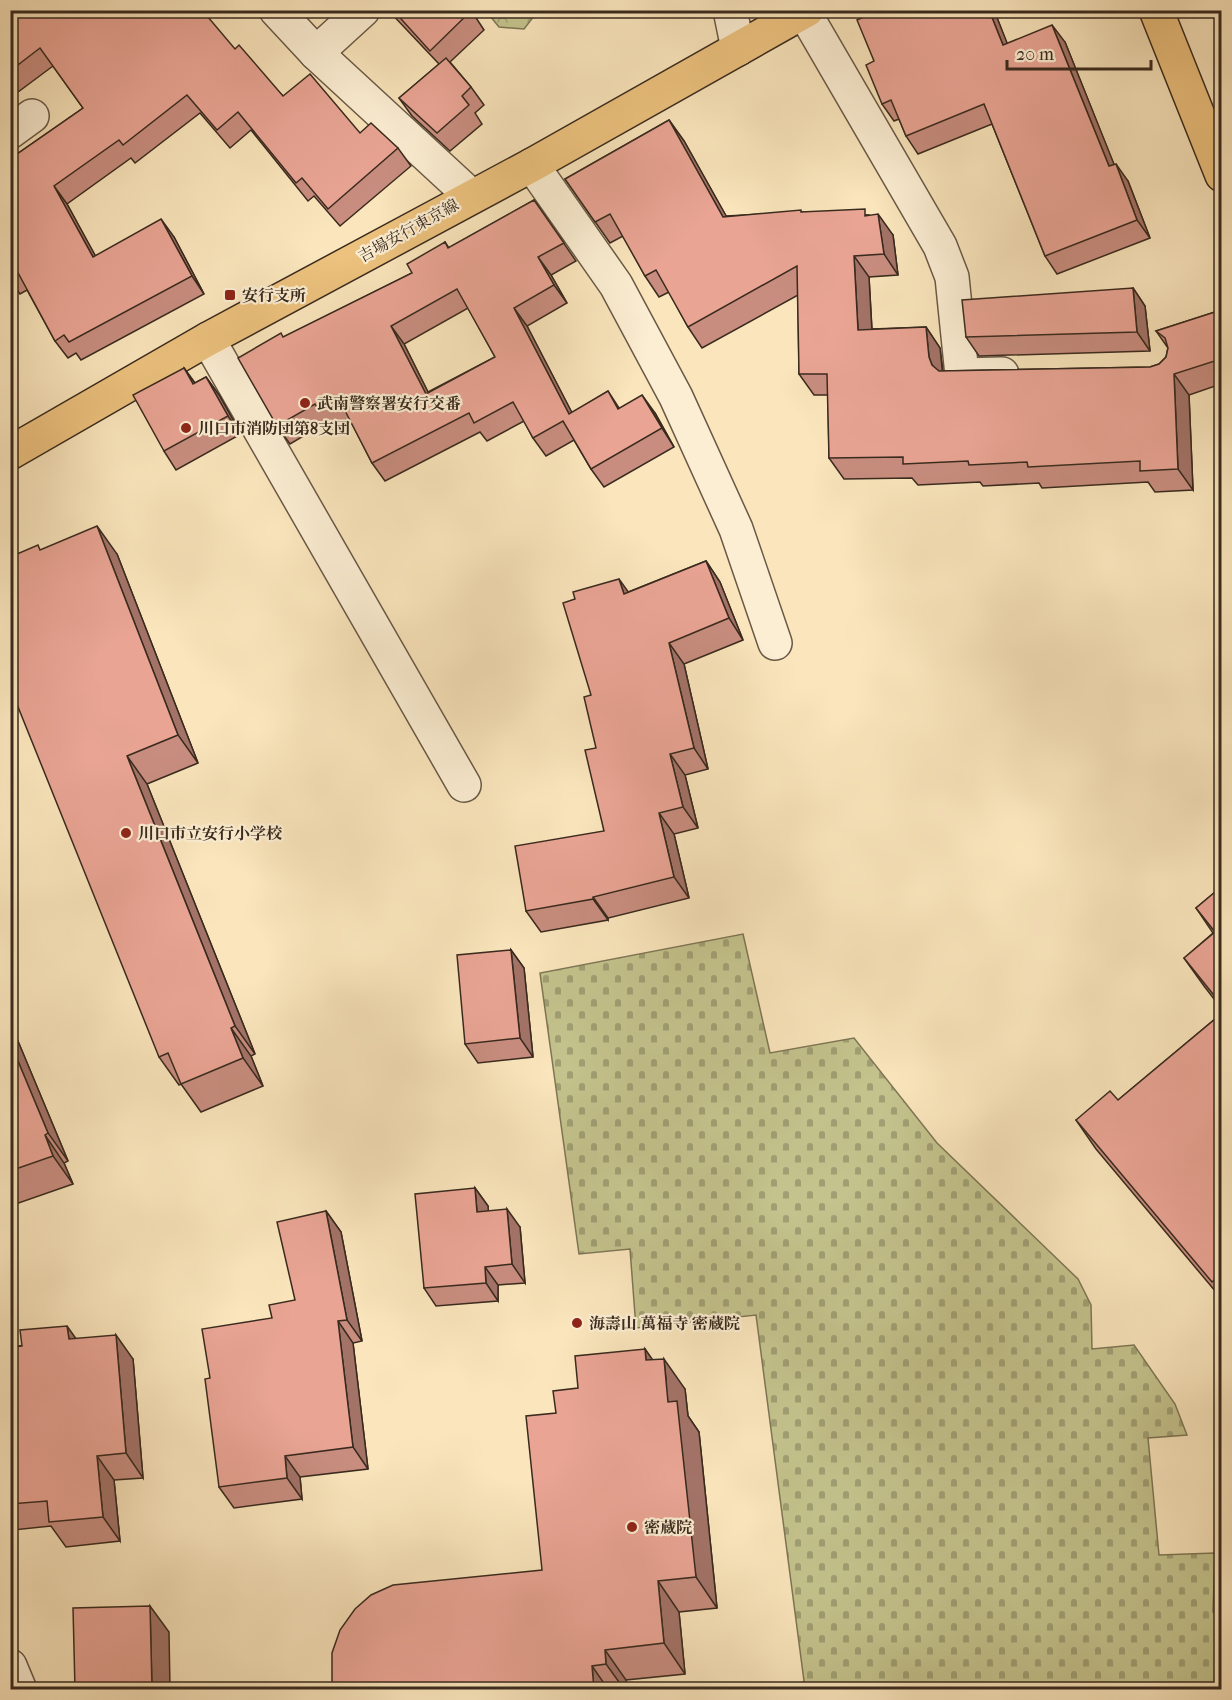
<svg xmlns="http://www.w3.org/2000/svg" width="1232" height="1700" font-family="'IM FELL French Canon','Noto Serif JP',serif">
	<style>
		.forest { fill: url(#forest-crowns); stroke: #7e7656; stroke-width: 1.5 }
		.cemetery { fill: url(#cemetery-stones); stroke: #7e7656; stroke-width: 1.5 }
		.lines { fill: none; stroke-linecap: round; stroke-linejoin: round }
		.minor-casing { stroke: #695946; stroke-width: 36 }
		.major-casing { stroke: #392a1e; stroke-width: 36 }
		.minor { stroke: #fceed3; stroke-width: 33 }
		.major { stroke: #edc27e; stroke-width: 33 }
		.wall { fill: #c88d7f; stroke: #392a1e; stroke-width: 1.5; fill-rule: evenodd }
		.shaded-wall { fill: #a37368; stroke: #392a1e; stroke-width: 1.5 }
		.building { fill: #e9a494; stroke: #392a1e; stroke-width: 1.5; fill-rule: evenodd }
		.poi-dot { fill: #8f2418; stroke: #fceed3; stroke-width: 2 }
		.labels { text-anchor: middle; stroke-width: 4.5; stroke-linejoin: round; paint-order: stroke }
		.street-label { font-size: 16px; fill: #392a1e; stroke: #fceed3 }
		.poi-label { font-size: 16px; font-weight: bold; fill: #392a1e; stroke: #fceed3; text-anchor: start }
	</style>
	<defs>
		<pattern id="forest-crowns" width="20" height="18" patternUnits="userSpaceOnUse" patternTransform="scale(1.5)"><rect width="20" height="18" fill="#c4c38d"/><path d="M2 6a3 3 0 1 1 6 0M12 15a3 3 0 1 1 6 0" fill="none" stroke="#a09f73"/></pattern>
		<pattern id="cemetery-stones" width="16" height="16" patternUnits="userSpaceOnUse" patternTransform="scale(1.5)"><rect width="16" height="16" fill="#c4c38d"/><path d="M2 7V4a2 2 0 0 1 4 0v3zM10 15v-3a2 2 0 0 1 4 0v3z" fill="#a09f73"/></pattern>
	</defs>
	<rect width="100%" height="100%" fill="#fae5bc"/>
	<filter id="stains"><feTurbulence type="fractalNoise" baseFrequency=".00333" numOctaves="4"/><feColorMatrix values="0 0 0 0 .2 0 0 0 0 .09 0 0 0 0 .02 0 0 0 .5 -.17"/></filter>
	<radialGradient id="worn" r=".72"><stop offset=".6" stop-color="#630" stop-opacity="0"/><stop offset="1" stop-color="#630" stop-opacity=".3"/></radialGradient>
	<path class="forest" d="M 486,11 L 538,11 L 524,29 L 499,27 Z"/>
	<path class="cemetery" d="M 743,934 L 770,1053 L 854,1038 L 937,1143 L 1078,1279 L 1091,1305 L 1092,1349 L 1134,1345 L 1175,1404 L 1187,1435 L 1148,1438 L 1159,1555 L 1215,1553 L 1213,1612 L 1221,1622 L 1221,1689 L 793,1689 L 804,1681 L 756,1315 L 636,1328 L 630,1249 L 579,1254 L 540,973 Z"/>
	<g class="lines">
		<defs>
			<g id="minor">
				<path d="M 276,10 L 316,53 L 471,196"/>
				<path d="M 730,10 L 738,49"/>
				<path d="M 804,12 L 940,246 L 952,277 L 962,375 L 1002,374"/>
				<path d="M 316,53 L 363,10"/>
				<path d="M 10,132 L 32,116"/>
				<path d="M 532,165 L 616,285 L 676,397 L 736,529 L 775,643"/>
				<path d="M 208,339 L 464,785"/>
				<path d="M 10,1666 L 20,1690"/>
			</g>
			<g id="major">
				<path d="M 1156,10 L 1222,175"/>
				<path d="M 10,453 L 208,339 L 532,165 L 807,10"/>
			</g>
		</defs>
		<use href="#minor" class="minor-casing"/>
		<use href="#major" class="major-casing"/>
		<use href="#minor" class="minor"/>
		<use href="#major" class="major"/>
	</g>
	<g class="wall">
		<path d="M 10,10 L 235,49 L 283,96 L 360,133 L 398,148 L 411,166 L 340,226 L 314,196 L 308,201 L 251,130 L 230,148 L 200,113 L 135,163 L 131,158 L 67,204 L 95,256 L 174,237 L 204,294 L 81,360 L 76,353 L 68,358 L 55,341 L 27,290 L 20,294 L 10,280 L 10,159 L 83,108 L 53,66 L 14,95 L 12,93 L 10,94 Z"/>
		<path d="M 388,10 L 471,10 L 484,30 L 450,62 L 471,87 L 484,105 L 475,113 L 482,124 L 450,151 L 412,116 L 399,98 L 439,64 Z"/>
		<path d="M 879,10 L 994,10 L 1007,44 L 1065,42 L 1114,165 L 1128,181 L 1150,238 L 1057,274 L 1045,256 L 992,124 L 918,154 L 906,136 L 899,119 L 894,121 L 882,104 L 874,61 Z"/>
		<path d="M 669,120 L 684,141 L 726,216 L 802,212 L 869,215 L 893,235 L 898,275 L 869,277 L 872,329 L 926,327 L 940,348 L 943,371 L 1150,367 L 1159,364 L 1166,357 L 1168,348 L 1156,331 L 1221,310 L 1221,384 L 1189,395 L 1193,490 L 1155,492 L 1148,482 L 1042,488 L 1039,483 L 983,486 L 980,482 L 918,485 L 912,478 L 844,479 L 829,458 L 828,395 L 814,395 L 799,374 L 798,295 L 702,348 L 688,327 L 669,292 L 659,297 L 645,276 L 623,236 L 610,243 L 565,179 Z"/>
		<path d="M 534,200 L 576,261 L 551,275 L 567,303 L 527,326 L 572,413 L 608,391 L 619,408 L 655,413 L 674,447 L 604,487 L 591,469 L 574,440 L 546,456 L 533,438 L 524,421 L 487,441 L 480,432 L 385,481 L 372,463 L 349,418 L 332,429 L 327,422 L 290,444 L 277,426 L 284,337 L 412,273 L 445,242 L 449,248 ZM 468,308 L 495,357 L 428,392 L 404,344 Z"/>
		<path d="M 1133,288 L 1145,306 L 1150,351 L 979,356 L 966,337 Z"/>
		<path d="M 184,368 L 195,383 L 206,377 L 219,395 L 241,434 L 176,470 L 164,451 Z"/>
		<path d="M 42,550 L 117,554 L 198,763 L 147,784 L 255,1054 L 251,1056 L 263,1086 L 201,1112 L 181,1084 L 179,1085 L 159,1057 Z"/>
		<path d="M 706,561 L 720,582 L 743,640 L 684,664 L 708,769 L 685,775 L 698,828 L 674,834 L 689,898 L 608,918 L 608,920 L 541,932 L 526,911 L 604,831 L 596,748 L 628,592 Z"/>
		<path d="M 1221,887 L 1221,1008 L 1204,986 L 1184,958 L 1213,933 L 1196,908 Z"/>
		<path d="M 511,950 L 524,968 L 533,1057 L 478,1063 L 465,1044 Z"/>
		<path d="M 1221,1014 L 1221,1298 L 1096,1149 L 1076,1120 L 1118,1100 Z"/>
		<path d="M 10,1022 L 68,1161 L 64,1163 L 73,1184 L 10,1206 Z"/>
		<path d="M 475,1188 L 488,1206 L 488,1211 L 520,1227 L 525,1283 L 498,1285 L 498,1301 L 436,1306 L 424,1288 Z"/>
		<path d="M 326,1211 L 341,1232 L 362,1341 L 353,1343 L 368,1469 L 300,1477 L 302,1499 L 234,1508 L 219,1487 L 272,1318 L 295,1300 Z"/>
		<path d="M 76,1339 L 133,1359 L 143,1478 L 114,1480 L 120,1541 L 66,1547 L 51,1526 L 13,1530 L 10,1526 L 10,1347 Z"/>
		<path d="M 645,1349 L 652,1360 L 685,1389 L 688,1416 L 699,1432 L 717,1608 L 679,1612 L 685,1674 L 626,1680 L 627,1689 L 332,1689 L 542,1570 L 556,1413 L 578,1388 Z"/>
	</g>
	<g class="shaded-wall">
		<path d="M 989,10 L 994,10 L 1015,63 L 1003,45 Z"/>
		<path d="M 1052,25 L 1065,42 L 1122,184 L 1109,166 Z"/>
		<path d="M 669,120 L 684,141 L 738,237 L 723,217 Z"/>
		<path d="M 1116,164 L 1128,181 L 1150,238 L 1137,220 Z"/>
		<path d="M 54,186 L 67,204 L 106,275 L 93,257 Z"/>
		<path d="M 878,214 L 893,235 L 898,275 L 884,254 Z"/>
		<path d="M 161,219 L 174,237 L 204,294 L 192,276 Z"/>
		<path d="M 854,256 L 869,277 L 873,351 L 858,330 Z"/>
		<path d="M 538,257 L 551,275 L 567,303 L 554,285 Z"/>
		<path d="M 1133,288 L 1145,306 L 1150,351 L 1137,332 Z"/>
		<path d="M 514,308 L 527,326 L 582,432 L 569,414 Z"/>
		<path d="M 391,326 L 404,344 L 438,412 L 426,394 Z"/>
		<path d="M 926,327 L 940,348 L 943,377 L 932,365 L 929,357 Z"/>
		<path d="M 184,368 L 197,386 L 193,384 Z"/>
		<path d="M 1174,374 L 1189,395 L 1193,490 L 1178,469 Z"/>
		<path d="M 206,377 L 219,395 L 241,434 L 228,416 Z"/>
		<path d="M 642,395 L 655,413 L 674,447 L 662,428 Z"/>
		<path d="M 97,526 L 117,554 L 198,763 L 178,735 Z"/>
		<path d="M 706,561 L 720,582 L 743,640 L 729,618 Z"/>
		<path d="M 619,579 L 634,600 L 624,594 Z"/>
		<path d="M 669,643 L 684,664 L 708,769 L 694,748 Z"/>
		<path d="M 670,754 L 685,775 L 698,828 L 683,807 Z"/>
		<path d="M 127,756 L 147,784 L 255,1054 L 235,1026 Z"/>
		<path d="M 659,813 L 674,834 L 689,898 L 674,877 Z"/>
		<path d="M 593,897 L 608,918 L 608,920 L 593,899 Z"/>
		<path d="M 511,950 L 524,968 L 533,1057 L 520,1038 Z"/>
		<path d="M 10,1022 L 68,1161 L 48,1133 L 10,1042 Z"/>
		<path d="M 231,1028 L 251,1056 L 263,1086 L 243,1058 Z"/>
		<path d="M 45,1135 L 64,1163 L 73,1184 L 53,1156 Z"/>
		<path d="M 475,1188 L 488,1206 L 490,1231 L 477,1212 Z"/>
		<path d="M 507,1209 L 520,1227 L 525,1283 L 512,1264 Z"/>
		<path d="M 326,1211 L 341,1232 L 362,1341 L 347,1320 Z"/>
		<path d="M 485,1267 L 498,1285 L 498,1301 L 486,1283 Z"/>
		<path d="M 338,1321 L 353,1343 L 368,1469 L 353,1447 Z"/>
		<path d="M 67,1326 L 84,1350 L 69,1339 Z"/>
		<path d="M 116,1335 L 133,1359 L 143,1478 L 126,1453 Z"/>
		<path d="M 645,1349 L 666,1379 L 664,1359 L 685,1389 L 688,1416 L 699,1432 L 717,1608 L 696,1577 L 668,1402 L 646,1360 Z"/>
		<path d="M 97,1456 L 114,1480 L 120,1541 L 103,1517 Z"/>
		<path d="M 285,1456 L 300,1477 L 302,1499 L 287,1478 Z"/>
		<path d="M 658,1581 L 679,1612 L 685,1674 L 664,1643 Z"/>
		<path d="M 150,1606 L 169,1632 L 170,1689 L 152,1689 Z"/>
		<path d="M 605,1650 L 626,1680 L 627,1689 L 624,1689 L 606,1664 Z"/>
		<path d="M 592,1666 L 608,1689 L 594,1689 Z"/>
	</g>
	<g class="building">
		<path d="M 10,10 L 202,10 L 235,49 L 239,45 L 283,96 L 310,74 L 360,133 L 371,123 L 398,148 L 328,209 L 302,178 L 296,183 L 238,112 L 217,130 L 187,95 L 123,145 L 119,140 L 54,186 L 93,257 L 161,219 L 192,276 L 69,342 L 64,335 L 55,341 L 17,271 L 10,274 L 10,159 L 83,108 L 40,48 L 10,71 Z"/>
		<path d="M 393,10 L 471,10 L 471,11 L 430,51 Z"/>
		<path d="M 879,10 L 926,10 L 927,13 L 933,10 L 989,10 L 1003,45 L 1052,25 L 1109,166 L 1116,164 L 1137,220 L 1045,256 L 984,104 L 906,136 L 891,100 L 882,104 L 866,65 L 874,61 L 857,20 Z"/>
		<path d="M 1221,38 L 1221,49 L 1217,40 Z"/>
		<path d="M 446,58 L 471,87 L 462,96 L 469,105 L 437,133 L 399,98 Z"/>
		<path d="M 669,120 L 723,217 L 801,210 L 801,212 L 865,209 L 865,216 L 878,214 L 884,254 L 854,256 L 858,330 L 926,327 L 929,357 L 932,365 L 939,371 L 1150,367 L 1159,364 L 1166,357 L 1168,348 L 1165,338 L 1156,331 L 1221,310 L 1221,359 L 1174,374 L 1178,469 L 1140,471 L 1140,461 L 1028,467 L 1027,462 L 969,465 L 968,461 L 903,464 L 903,457 L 829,458 L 827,374 L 799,374 L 797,266 L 688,327 L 656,270 L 645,276 L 610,214 L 595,222 L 565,179 Z"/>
		<path d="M 534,200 L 564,243 L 538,257 L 554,285 L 514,308 L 569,414 L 608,391 L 618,409 L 642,395 L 662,428 L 591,469 L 563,421 L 533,438 L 513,402 L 474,423 L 469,413 L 372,463 L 339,399 L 319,411 L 315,404 L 277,426 L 238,358 L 281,333 L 283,337 L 412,273 L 407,264 L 445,242 L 448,248 ZM 457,289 L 495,357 L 426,394 L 391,326 Z"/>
		<path d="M 1133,288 L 1137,332 L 966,337 L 962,300 Z"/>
		<path d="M 184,368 L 193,384 L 206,377 L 228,416 L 164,451 L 133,395 Z"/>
		<path d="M 97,526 L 178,735 L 127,756 L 235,1026 L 231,1028 L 243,1058 L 181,1084 L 168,1053 L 159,1057 L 10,687 L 10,557 L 38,545 L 40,550 Z"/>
		<path d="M 706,561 L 729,618 L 669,643 L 694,748 L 670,754 L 683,807 L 659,813 L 674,877 L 593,897 L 593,899 L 526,911 L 515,846 L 604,831 L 585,750 L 596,748 L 584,697 L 591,695 L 563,603 L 575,599 L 573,592 L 619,579 L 624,594 Z"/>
		<path d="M 1221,887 L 1221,1004 L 1184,958 L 1215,932 L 1196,908 Z"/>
		<path d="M 511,950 L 520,1038 L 465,1044 L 457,955 Z"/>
		<path d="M 1221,1014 L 1221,1274 L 1212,1282 L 1076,1120 L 1110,1091 L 1118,1100 Z"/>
		<path d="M 10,1042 L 48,1133 L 45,1135 L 53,1156 L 10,1171 Z"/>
		<path d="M 475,1188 L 477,1212 L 507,1209 L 512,1264 L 485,1267 L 486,1283 L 424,1288 L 415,1194 Z"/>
		<path d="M 326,1211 L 347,1320 L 338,1321 L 353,1447 L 285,1456 L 287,1478 L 219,1487 L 205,1379 L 210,1378 L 202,1329 L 272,1318 L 269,1305 L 295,1300 L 277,1222 Z"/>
		<path d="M 67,1326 L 69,1339 L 116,1335 L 126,1453 L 97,1456 L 103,1517 L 49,1522 L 47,1501 L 10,1504 L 10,1347 L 22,1346 L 20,1330 Z"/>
		<path d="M 645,1349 L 646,1360 L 664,1359 L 668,1402 L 677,1401 L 696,1577 L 658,1581 L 664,1643 L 605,1650 L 606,1664 L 592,1666 L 594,1689 L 332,1689 L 332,1653 L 340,1630 L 355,1609 L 371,1595 L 393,1585 L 542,1570 L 526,1416 L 556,1413 L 553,1391 L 578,1388 L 575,1356 Z"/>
		<path d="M 150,1606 L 152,1689 L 75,1689 L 73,1608 Z"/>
	</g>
	<g class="poi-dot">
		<rect x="224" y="289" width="12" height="12" rx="3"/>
		<circle cx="305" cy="403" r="6"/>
		<circle cx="186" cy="428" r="6"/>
		<circle cx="126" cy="833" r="6"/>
		<circle cx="577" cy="1323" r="6"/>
		<circle cx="632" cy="1527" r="6"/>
	</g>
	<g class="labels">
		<g class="street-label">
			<text transform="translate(408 230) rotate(-29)" y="6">吉場安行東京線</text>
		</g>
		<g class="poi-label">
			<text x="242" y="301">安行支所</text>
			<text x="317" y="409">武南警察署安行交番</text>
			<text x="198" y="434">川口市消防団第8支団</text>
			<text x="138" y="839">川口市立安行小学校</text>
			<text x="589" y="1329">海壽山 萬福寺 密蔵院</text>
			<text x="644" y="1533">密蔵院</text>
		</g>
	</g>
	<rect width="1232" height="1700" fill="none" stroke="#fae5bc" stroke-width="36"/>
	<rect x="12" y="12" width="1208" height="1676" fill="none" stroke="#392a1e" stroke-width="3"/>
	<rect x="18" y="18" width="1196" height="1664" fill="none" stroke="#392a1e" stroke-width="1.5"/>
	<path d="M1007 60v9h144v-9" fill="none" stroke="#392a1e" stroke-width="3"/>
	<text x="1016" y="60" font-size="18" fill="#392a1e" stroke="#fceed3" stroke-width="4.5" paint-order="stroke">20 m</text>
	<rect width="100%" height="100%" filter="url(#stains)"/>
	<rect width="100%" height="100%" fill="url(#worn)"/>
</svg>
